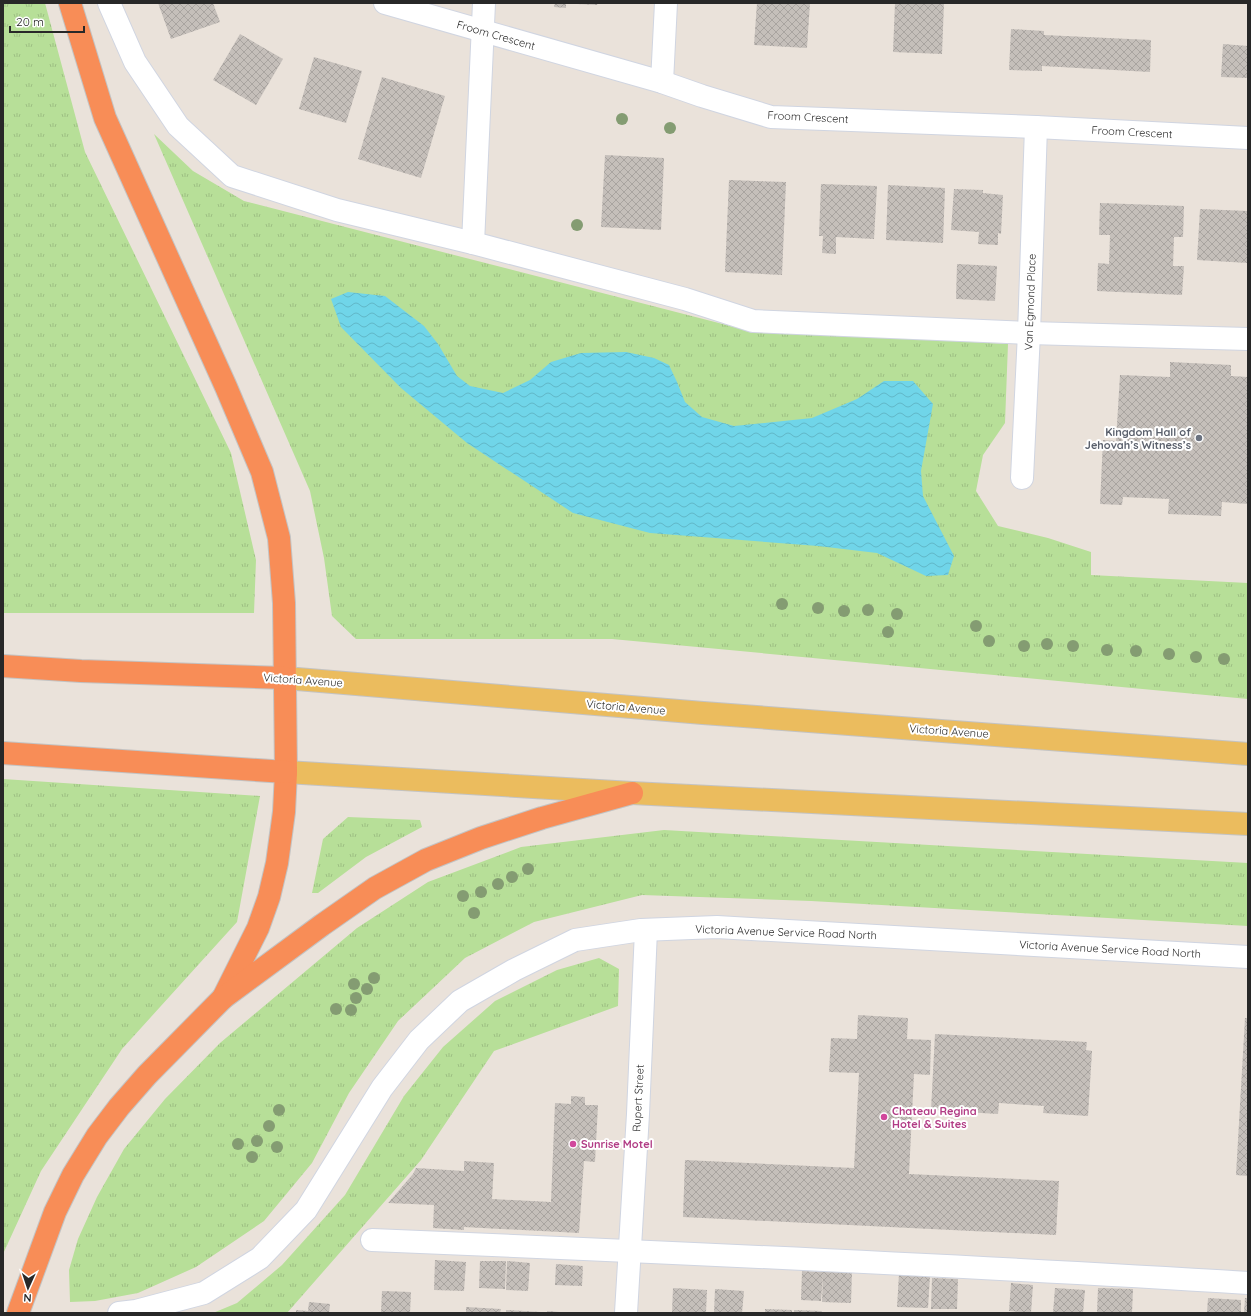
<svg xmlns="http://www.w3.org/2000/svg" width="1251" height="1316" font-family="Quicksand,sans-serif">
	<style>
		.grass { fill: url(#grass-tufts) }
		.water { fill: url(#water-waves) }
		.building { fill: url(#building-cross-hatch) }
		.lines { fill: none; stroke-linecap: round; stroke-linejoin: round }
		.minor-casing { stroke: #d0d5e1; stroke-width: 24 }
		.major-casing { stroke: #c3c3c3; stroke-width: 24 }
		.highway-casing { stroke: #c3c3c3; stroke-width: 24 }
		.minor { stroke: #fff; stroke-width: 22 }
		.major { stroke: #ebbc5e; stroke-width: 22 }
		.highway { stroke: #f88d57; stroke-width: 22 }
		.tree { fill: #849c72 }
		.worship-dot { fill: #6b7280; stroke: #fff; stroke-width: 1.5 }
		.hotel-dot { fill: #d1479c; stroke: #fff; stroke-width: 1.5 }
		.labels { text-anchor: middle; stroke-width: 4; stroke-linejoin: round; paint-order: stroke }
		.street-label { font-size: 11px; fill: #282828; stroke: #fff }
		.worship-label { font-size: 11px; font-weight: bold; fill: #5b616d; stroke: #fff; text-anchor: end }
		.hotel-label { font-size: 11px; font-weight: bold; fill: #b23c85; stroke: #fff; text-anchor: start }
	</style>
	<defs>
		<pattern id="grass-tufts" width="24" height="20" patternUnits="userSpaceOnUse"><rect width="24" height="20" fill="#b7df98"/><path d="M3 7l-1-3M5 7V3M7 7l1-3M15 17l-1-3M17 17v-4M19 17l1-3" fill="none" stroke="#9dbf83"/></pattern>
		<pattern id="water-waves" width="16" height="10" patternUnits="userSpaceOnUse"><rect width="16" height="10" fill="#70d5e9"/><path d="M0 5q4-4 8 0t8 0" fill="none" stroke="#61b7c8"/></pattern>
		<pattern id="building-cross-hatch" width="8" height="8" patternUnits="userSpaceOnUse"><rect width="8" height="8" fill="#c5bfba"/><path d="M0 0l8 8M0 8l8-8" fill="none" stroke="#a9a4a0"/></pattern>
	</defs>
	<rect width="100%" height="100%" fill="#eae2da"/>
	<g class="grass">
		<path d="M 3,3 L 45,3 L 85,152 L 231,453 L 256,560 L 254,613 L 3,613 Z"/>
		<path d="M 154,134 L 193,171 L 244,201 L 746,330 L 1008,344 L 1005,423 L 983,455 L 976,491 L 998,526 L 1048,538 L 1091,552 L 1091,575 L 1248,583 L 1248,699 L 612,639 L 356,639 L 332,616 L 324,558 L 310,491 Z"/>
		<path d="M 3,779 L 260,796 L 237,922 L 122,1049 L 41,1171 L 3,1254 Z"/>
		<path d="M 348,817 L 420,820 L 422,827 L 366,857 L 318,893 L 312,893 L 323,839 Z"/>
		<path d="M 664,830 L 1248,863 L 1248,926 L 811,901 L 642,895 L 534,922 L 465,958 L 398,1021 L 349,1093 L 312,1163 L 264,1221 L 196,1267 L 138,1293 L 95,1301 L 70,1302 L 69,1270 L 78,1239 L 97,1197 L 124,1149 L 165,1099 L 220,1043 L 357,928 L 428,882 L 521,847 Z"/>
		<path d="M 599,958 L 619,969 L 618,1006 L 494,1051 L 421,1160 L 287,1313 L 213,1313 L 237,1303 L 282,1265 L 345,1195 L 404,1096 L 443,1047 L 495,1001 L 557,970 Z"/>
	</g>
	<path class="water" d="M 348,292 L 385,296 L 424,326 L 438,344 L 457,376 L 470,386 L 503,393 L 530,380 L 551,362 L 581,353 L 626,352 L 654,358 L 669,365 L 677,382 L 685,402 L 702,417 L 734,426 L 812,418 L 857,399 L 884,381 L 913,381 L 933,404 L 921,471 L 923,496 L 954,556 L 948,575 L 926,576 L 877,553 L 818,546 L 650,533 L 573,513 L 467,443 L 401,388 L 341,327 L 331,299 Z"/>
	<g class="building">
		<path d="M 158,3 L 213,3 L 220,22 L 171,39 Z"/>
		<path d="M 555,3 L 566,3 L 566,8 L 554,7 Z"/>
		<path d="M 577,3 L 598,3 L 597,5 L 577,4 Z"/>
		<path d="M 757,3 L 810,3 L 807,48 L 754,45 Z"/>
		<path d="M 895,3 L 944,3 L 942,54 L 893,52 Z"/>
		<path d="M 1011,29 L 1044,31 L 1044,35 L 1151,40 L 1150,72 L 1042,66 L 1042,71 L 1009,70 Z"/>
		<path d="M 240,34 L 283,59 L 256,105 L 213,80 Z"/>
		<path d="M 1223,44 L 1248,46 L 1248,78 L 1221,77 Z"/>
		<path d="M 314,57 L 362,71 L 346,123 L 299,109 Z"/>
		<path d="M 382,77 L 445,96 L 421,178 L 358,159 Z"/>
		<path d="M 605,155 L 664,158 L 661,230 L 601,227 Z"/>
		<path d="M 729,180 L 786,182 L 782,275 L 725,272 Z"/>
		<path d="M 821,184 L 877,186 L 874,239 L 836,237 L 836,254 L 822,253 L 823,236 L 819,236 Z"/>
		<path d="M 888,185 L 945,188 L 943,243 L 886,240 Z"/>
		<path d="M 954,189 L 983,190 L 983,193 L 1003,195 L 1001,234 L 998,233 L 998,245 L 978,244 L 979,232 L 951,230 Z"/>
		<path d="M 1100,203 L 1184,206 L 1183,237 L 1174,237 L 1173,266 L 1184,266 L 1182,295 L 1097,291 L 1098,263 L 1109,264 L 1110,235 L 1099,235 Z"/>
		<path d="M 1200,209 L 1248,211 L 1248,263 L 1197,260 Z"/>
		<path d="M 957,264 L 997,266 L 995,301 L 956,299 Z"/>
		<path d="M 1170,362 L 1231,365 L 1231,376 L 1248,377 L 1248,504 L 1222,502 L 1221,516 L 1168,514 L 1169,499 L 1123,497 L 1122,505 L 1100,504 L 1103,440 L 1116,441 L 1120,375 L 1170,377 Z"/>
		<path d="M 858,1015 L 908,1018 L 907,1039 L 931,1040 L 930,1075 L 914,1074 L 909,1174 L 1059,1181 L 1056,1235 L 683,1217 L 685,1160 L 854,1168 L 859,1073 L 829,1072 L 831,1038 L 857,1039 Z"/>
		<path d="M 1245,1018 L 1248,1018 L 1248,1176 L 1236,1175 Z"/>
		<path d="M 935,1034 L 1087,1042 L 1086,1050 L 1092,1051 L 1088,1116 L 1043,1113 L 1044,1106 L 999,1103 L 998,1114 L 931,1110 Z"/>
		<path d="M 571,1096 L 585,1097 L 585,1105 L 598,1105 L 595,1162 L 584,1161 L 579,1233 L 464,1227 L 464,1230 L 433,1228 L 434,1205 L 388,1203 L 413,1174 L 416,1168 L 464,1171 L 464,1161 L 494,1163 L 492,1199 L 551,1202 L 555,1103 L 571,1104 Z"/>
		<path d="M 435,1260 L 466,1262 L 464,1291 L 434,1290 Z"/>
		<path d="M 480,1261 L 506,1261 L 505,1289 L 479,1288 Z"/>
		<path d="M 507,1261 L 530,1263 L 528,1291 L 506,1290 Z"/>
		<path d="M 556,1264 L 583,1266 L 582,1286 L 555,1285 Z"/>
		<path d="M 823,1270 L 852,1271 L 851,1303 L 822,1302 L 823,1274 L 821,1301 L 801,1300 L 802,1271 L 823,1272 Z"/>
		<path d="M 899,1274 L 930,1276 L 928,1308 L 897,1307 Z"/>
		<path d="M 932,1278 L 958,1279 L 957,1309 L 931,1309 Z"/>
		<path d="M 1011,1283 L 1033,1285 L 1031,1313 L 1009,1311 Z"/>
		<path d="M 673,1288 L 707,1290 L 706,1313 L 672,1313 Z"/>
		<path d="M 1055,1288 L 1085,1290 L 1083,1313 L 1053,1313 Z"/>
		<path d="M 1098,1288 L 1133,1289 L 1132,1313 L 1097,1313 Z"/>
		<path d="M 715,1289 L 744,1291 L 742,1313 L 714,1313 Z"/>
		<path d="M 382,1291 L 411,1292 L 410,1313 L 381,1313 Z"/>
		<path d="M 1208,1298 L 1241,1300 L 1241,1313 L 1207,1313 Z"/>
		<path d="M 1245,1298 L 1248,1298 L 1248,1313 L 1244,1313 Z"/>
		<path d="M 309,1302 L 330,1304 L 329,1313 L 296,1313 L 296,1310 L 308,1311 Z"/>
		<path d="M 466,1307 L 501,1309 L 500,1313 L 466,1313 Z"/>
		<path d="M 765,1309 L 792,1310 L 792,1313 L 765,1313 Z"/>
		<path d="M 506,1310 L 541,1312 L 541,1313 L 506,1313 Z"/>
		<path d="M 794,1310 L 822,1311 L 821,1313 L 794,1313 Z"/>
		<path d="M 547,1311 L 560,1312 L 560,1313 L 547,1313 Z"/>
	</g>
	<g class="lines">
		<defs>
			<g id="minor">
				<path d="M 109,3 L 135,62 L 178,126 L 232,176 L 337,210 L 473,243 L 685,299 L 753,321 L 1029,333 L 1248,339"/>
				<path d="M 385,3 L 662,82 L 702,96 L 771,117 L 1036,127 L 1248,138"/>
				<path d="M 662,82 L 666,3"/>
				<path d="M 473,243 L 484,3"/>
				<path d="M 1022,478 L 1029,333 L 1036,127"/>
				<path d="M 372,1240 C 664,1252 956,1265 1248,1283"/>
				<path d="M 119,1313 L 136,1311 L 204,1293 L 260,1258 L 306,1210 L 382,1088 L 419,1040 L 460,1001 L 514,970 L 575,940 L 641,930 L 717,927 L 1248,957"/>
				<path d="M 626,1313 L 638,1114 L 646,930"/>
			</g>
			<g id="major">
				<path d="M 285,678 L 703,713 L 1248,754"/>
				<path d="M 286,772 L 632,793 L 1248,824"/>
			</g>
			<g id="highway">
				<path d="M 70,3 L 105,118 L 226,387 L 262,472 L 279,538 L 284,603 L 286,772 L 284,812 L 277,863 L 269,897 L 258,928 L 223,998"/>
				<path d="M 3,666 L 81,671 L 285,678"/>
				<path d="M 3,753 L 286,772"/>
				<path d="M 18,1313 L 55,1212 L 73,1175 L 97,1136 L 119,1107 L 147,1075 L 223,998 L 322,925 L 375,888 L 426,860 L 481,838 L 542,818 L 632,793"/>
			</g>
		</defs>
		<use href="#minor" class="minor-casing"/>
		<use href="#major" class="major-casing"/>
		<use href="#highway" class="highway-casing"/>
		<use href="#minor" class="minor"/>
		<use href="#major" class="major"/>
		<use href="#highway" class="highway"/>
	</g>
	<g class="tree">
		<circle cx="622" cy="119" r="6"/>
		<circle cx="670" cy="128" r="6"/>
		<circle cx="577" cy="225" r="6"/>
		<circle cx="782" cy="604" r="6"/>
		<circle cx="818" cy="608" r="6"/>
		<circle cx="868" cy="610" r="6"/>
		<circle cx="844" cy="611" r="6"/>
		<circle cx="897" cy="614" r="6"/>
		<circle cx="976" cy="626" r="6"/>
		<circle cx="888" cy="632" r="6"/>
		<circle cx="989" cy="641" r="6"/>
		<circle cx="1047" cy="644" r="6"/>
		<circle cx="1024" cy="646" r="6"/>
		<circle cx="1073" cy="646" r="6"/>
		<circle cx="1107" cy="650" r="6"/>
		<circle cx="1136" cy="651" r="6"/>
		<circle cx="1169" cy="654" r="6"/>
		<circle cx="1196" cy="657" r="6"/>
		<circle cx="1224" cy="659" r="6"/>
		<circle cx="528" cy="869" r="6"/>
		<circle cx="512" cy="877" r="6"/>
		<circle cx="498" cy="884" r="6"/>
		<circle cx="481" cy="892" r="6"/>
		<circle cx="463" cy="896" r="6"/>
		<circle cx="474" cy="913" r="6"/>
		<circle cx="374" cy="978" r="6"/>
		<circle cx="354" cy="984" r="6"/>
		<circle cx="367" cy="989" r="6"/>
		<circle cx="356" cy="998" r="6"/>
		<circle cx="336" cy="1009" r="6"/>
		<circle cx="351" cy="1010" r="6"/>
		<circle cx="279" cy="1110" r="6"/>
		<circle cx="269" cy="1126" r="6"/>
		<circle cx="257" cy="1141" r="6"/>
		<circle cx="238" cy="1144" r="6"/>
		<circle cx="277" cy="1147" r="6"/>
		<circle cx="252" cy="1157" r="6"/>
	</g>
	<circle class="worship-dot" cx="1199" cy="438" r="4"/>
	<g class="hotel-dot">
		<circle cx="884" cy="1117" r="4"/>
		<circle cx="573" cy="1144" r="4"/>
	</g>
	<g class="labels">
		<g class="street-label">
			<text transform="translate(496 35) rotate(16)" y="4">Froom Crescent</text>
			<text transform="translate(808 117) rotate(3)" y="4">Froom Crescent</text>
			<text transform="translate(1132 132) rotate(3)" y="4">Froom Crescent</text>
			<text transform="translate(1030 302) rotate(-88)" y="4">Van Egmond Place</text>
			<text transform="translate(303 680) rotate(4)" y="4">Victoria Avenue</text>
			<text transform="translate(626 707) rotate(5)" y="4">Victoria Avenue</text>
			<text transform="translate(949 731) rotate(4)" y="4">Victoria Avenue</text>
			<text transform="translate(786 932) rotate(2)" y="4">Victoria Avenue Service Road North</text>
			<text transform="translate(1110 949) rotate(3)" y="4">Victoria Avenue Service Road North</text>
			<text transform="translate(638 1098) rotate(-87)" y="4">Rupert Street</text>
		</g>
		<g class="worship-label">
			<text x="1191" y="436">Kingdom Hall of<tspan x="1191" dy="13">Jehovah’s Witness’s</tspan></text>
		</g>
		<g class="hotel-label">
			<text x="892" y="1115">Chateau Regina<tspan x="892" dy="13">Hotel &amp; Suites</tspan></text>
			<text x="581" y="1148">Sunrise Motel</text>
		</g>
	</g>
	<rect width="1251" height="1316" fill="none" stroke="#282828" stroke-width="8"/>
	<g transform="translate(28 1288) rotate(183)" stroke="#ffffff" stroke-width="3" paint-order="stroke">
	<path d="M0-3L7 15L0 10L-7 15Z" fill="#282828"/>
	<text y="-6" font-size="11" font-weight="bold" text-anchor="middle" fill="#282828">N</text>
	</g>
	<path d="M10 26v6h74v-6" fill="none" stroke="#282828" stroke-width="2"/>
	<text x="16" y="26" font-size="12" fill="#282828" stroke="#ffffff" stroke-width="3" paint-order="stroke">20 m</text>
</svg>
